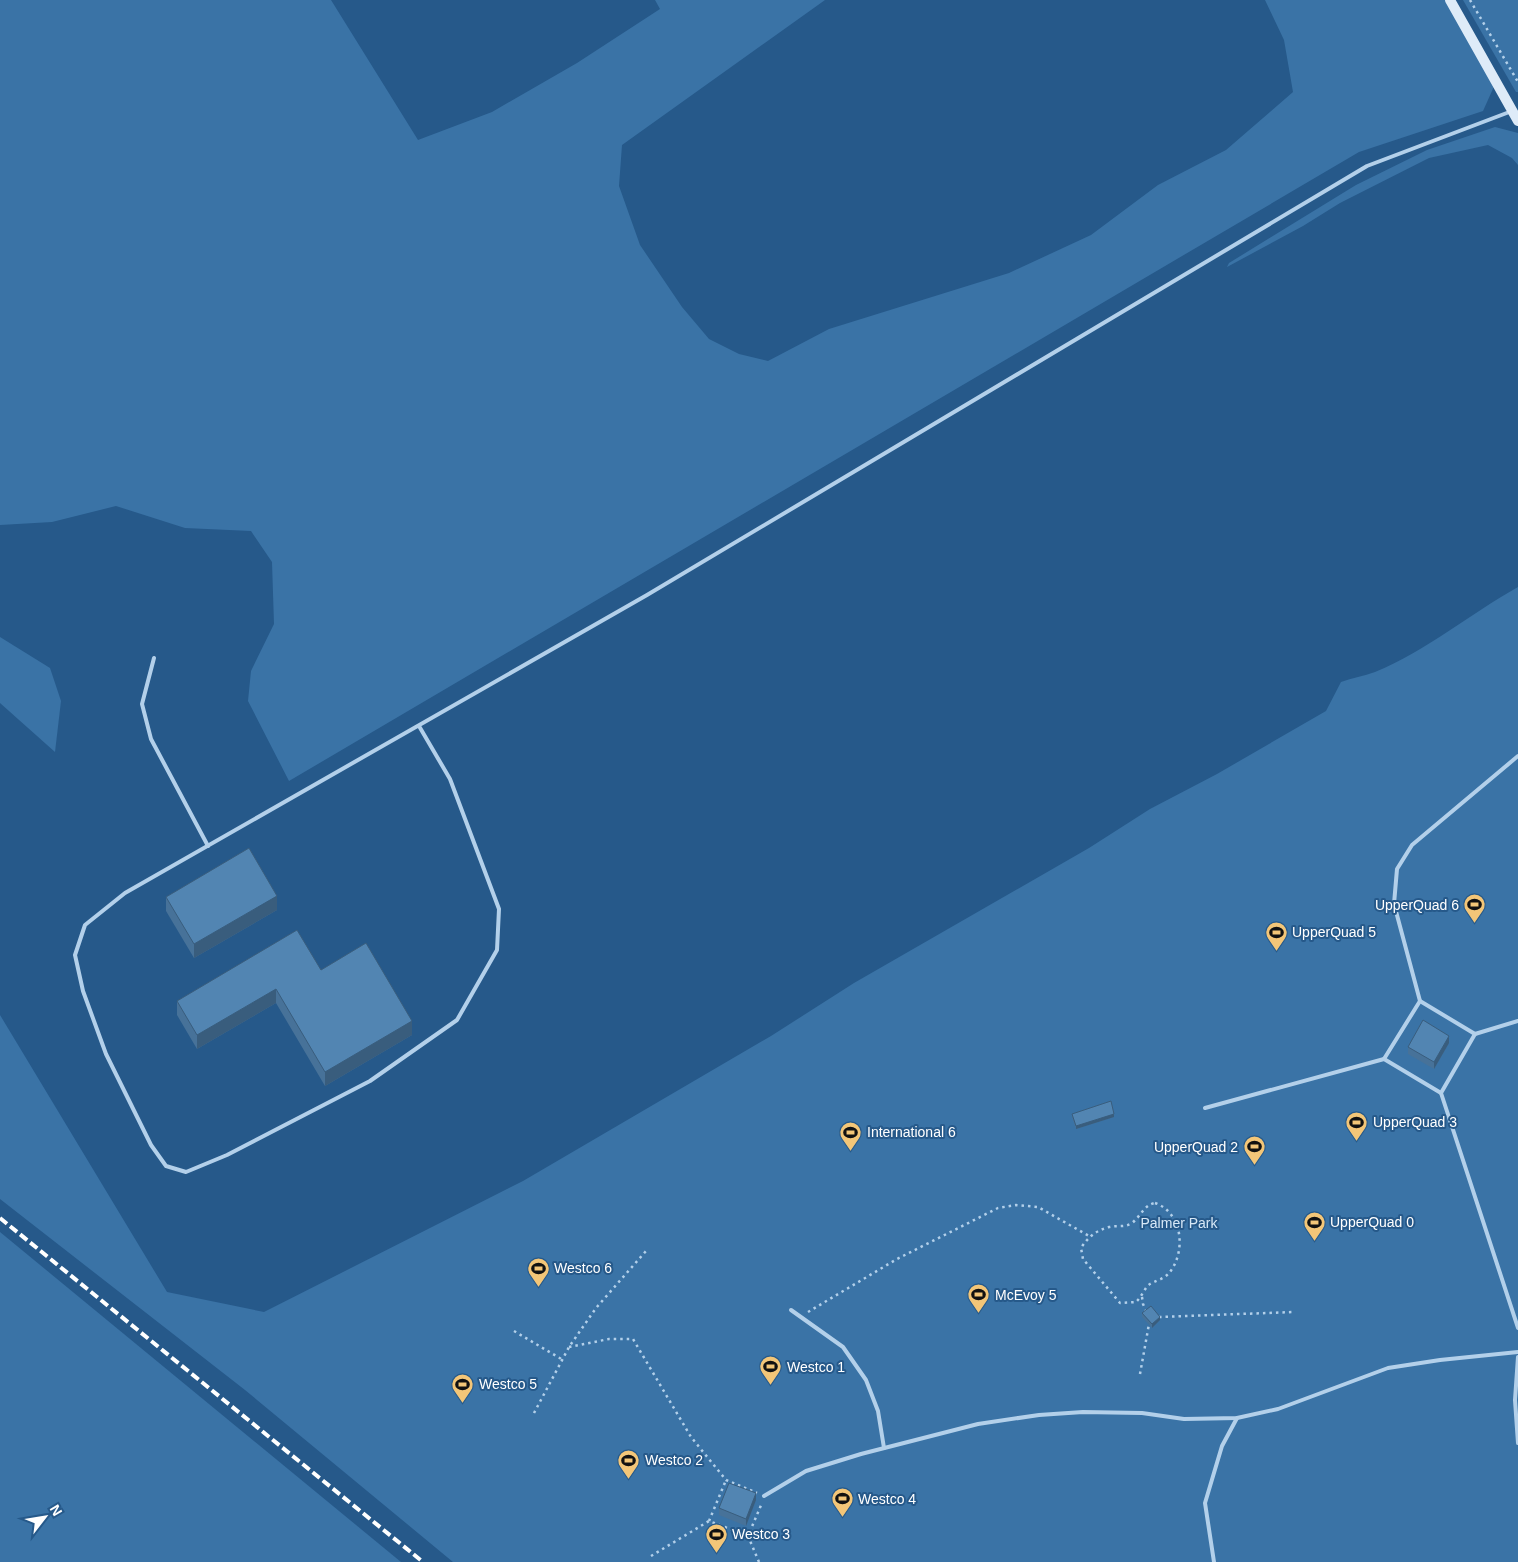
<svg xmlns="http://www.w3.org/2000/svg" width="1518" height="1562" font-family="Helvetica,sans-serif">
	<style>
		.green { fill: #3a73a6 }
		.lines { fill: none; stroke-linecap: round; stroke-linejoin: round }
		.path { stroke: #b3d0ea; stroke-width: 2.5; stroke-dasharray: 2.5 4; stroke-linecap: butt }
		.lane { stroke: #b3d0ea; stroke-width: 4 }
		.secondary { stroke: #deebf8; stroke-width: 10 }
		.rail { stroke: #fff; stroke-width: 4; stroke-dasharray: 9 4; stroke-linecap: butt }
		.wall { fill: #477299 }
		.shaded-wall { fill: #395d7d }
		.building { fill: #5285b2; stroke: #395d7d }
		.labels { text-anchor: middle; stroke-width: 4; stroke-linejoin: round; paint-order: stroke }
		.poi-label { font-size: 14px; fill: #fff; stroke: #26598a; text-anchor: start }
		.park-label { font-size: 14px; fill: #d7e8f7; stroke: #26598a }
	</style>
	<rect width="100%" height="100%" fill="#26598a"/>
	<g class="green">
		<path d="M 0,0 L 331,0 L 418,140 L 492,112 L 577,63 L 660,9 L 655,0 L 825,0 L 622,145 L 619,186 L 640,245 L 682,307 L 709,339 L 739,354 L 768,361 L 829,329 L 1009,273 L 1091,235 L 1158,185 L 1226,150 L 1293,92 L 1284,40 L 1265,0 L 1448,0 L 1496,82 L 1483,111 L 1359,152 L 289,781 L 248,701 L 251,671 L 274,624 L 272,562 L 251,531 L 185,528 L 116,506 L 52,522 L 0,525 Z"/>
		<path d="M 1463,0 L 1518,0 L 1518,92 L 1516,92 Z"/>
		<path d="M 1495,127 L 1518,133 L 1518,165 L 1512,158 L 1488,145 L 1429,158 L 1340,203 L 1303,226 L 1227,267 L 1229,263 L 1356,185 L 1427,150 Z"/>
		<path d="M 1518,587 L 1518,1562 L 453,1562 L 245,1390 L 0,1199 L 0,1015 L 167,1292 L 264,1312 L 523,1181 L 771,1036 L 854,983 L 1089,848 L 1150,809 L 1217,774 L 1326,711 L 1341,682 C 1352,678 1364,676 1375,672 C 1426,651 1470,614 1518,587 Z"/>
		<path d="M 0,637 L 50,668 L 61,701 L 55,752 L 0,703 Z"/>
		<path d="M 0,1232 L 401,1562 L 0,1562 Z"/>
	</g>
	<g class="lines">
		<g class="path">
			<path d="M 1470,0 L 1518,82"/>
			<path d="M 1155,1203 C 1181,1212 1186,1247 1172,1269 C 1166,1279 1159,1279 1150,1284 C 1145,1287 1141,1298 1136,1302 L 1120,1303 L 1083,1259 L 1081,1248 C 1088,1237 1097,1230 1109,1227 C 1117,1225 1124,1228 1132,1223 C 1141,1216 1144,1205 1155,1203 Z"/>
			<path d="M 1142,1297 L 1143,1304 L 1147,1313"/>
			<path d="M 808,1312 L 897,1259 L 998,1208 L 1016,1205 L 1038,1207 L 1089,1236"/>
			<path d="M 1159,1317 L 1294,1312"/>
			<path d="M 514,1331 L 563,1360"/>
			<path d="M 569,1347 L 609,1339 L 633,1339 L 691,1437 L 726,1480 L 757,1493"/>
			<path d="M 1140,1374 L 1149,1324"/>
			<path d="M 534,1413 L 569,1347 L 596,1308 L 646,1251"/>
			<path d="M 709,1521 L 726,1480"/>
			<path d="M 651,1556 L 709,1521 L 748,1536"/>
			<path d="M 759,1562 L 748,1536 L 762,1503"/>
		</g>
		<g class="lane">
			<path d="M 154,658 L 142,704 L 151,739 L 208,846"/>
			<path d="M 419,726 L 450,779 L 499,909 L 497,950 L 457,1020 L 370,1081 L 227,1155 L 186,1172 L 166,1166 L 151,1145 L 106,1054 L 83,991 L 75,955 L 85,925 L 125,893 L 647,595 L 1367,166 L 1512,111"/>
			<path d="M 1518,756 L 1412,845 L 1397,869 L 1394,904 L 1420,1001 L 1475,1034 L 1518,1021"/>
			<path d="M 1475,1034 L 1441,1093 L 1518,1328"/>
			<path d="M 1384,1059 L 1420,1001"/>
			<path d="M 1205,1108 L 1384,1059 L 1441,1093"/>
			<path d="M 791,1310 L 843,1347 L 866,1380 L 878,1411 L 884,1448"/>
			<path d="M 1518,1357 L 1515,1400 L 1518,1443"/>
			<path d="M 764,1496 L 806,1471 L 861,1454 L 978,1424 L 1039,1415 L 1083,1412 L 1142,1413 L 1184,1419 L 1237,1418 L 1278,1409 L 1388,1368 L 1440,1360 L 1518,1352"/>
			<path d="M 1214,1562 L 1205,1503 L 1222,1446 L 1237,1418"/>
		</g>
		<path class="secondary" d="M 1450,0 L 1518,121"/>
		<path class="rail" d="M 0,1218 L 423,1562"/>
	</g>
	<g class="wall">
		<path d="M 166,897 L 277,910 L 194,958 L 166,911 Z"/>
		<path d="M 321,970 L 412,1035 L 325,1086 L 276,1003 L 197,1049 L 177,1015 L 177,1001 Z"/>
		<path d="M 1449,1043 L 1434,1069 L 1408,1054 L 1408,1047 Z"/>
		<path d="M 1072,1114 L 1114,1117 L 1076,1129 L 1072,1117 Z"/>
		<path d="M 1142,1313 L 1160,1320 L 1152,1328 L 1142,1317 Z"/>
		<path d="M 756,1500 L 746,1526 L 719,1515 L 719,1508 Z"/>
	</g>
	<g class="shaded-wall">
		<path d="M 277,896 L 277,910 L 194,958 L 194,944 Z"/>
		<path d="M 276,989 L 276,1003 L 197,1049 L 197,1035 Z"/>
		<path d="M 412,1021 L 412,1035 L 325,1086 L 325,1072 Z"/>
		<path d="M 1449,1036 L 1449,1043 L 1434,1069 L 1434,1062 Z"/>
		<path d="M 1114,1114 L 1114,1117 L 1076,1129 L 1076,1126 Z"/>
		<path d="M 1160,1317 L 1160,1320 L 1152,1328 L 1152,1324 Z"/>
		<path d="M 756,1493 L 756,1500 L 746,1526 L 746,1519 Z"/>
	</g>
	<g class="building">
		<path d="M 249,848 L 277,896 L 194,944 L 166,897 Z"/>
		<path d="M 297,930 L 321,970 L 366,943 L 412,1021 L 325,1072 L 276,989 L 197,1035 L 177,1001 Z"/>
		<path d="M 1423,1020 L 1449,1036 L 1434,1062 L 1408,1047 Z"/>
		<path d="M 1111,1101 L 1114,1114 L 1076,1126 L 1072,1114 Z"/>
		<path d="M 1151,1306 L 1160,1317 L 1152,1324 L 1142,1313 Z"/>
		<path d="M 729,1483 L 756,1493 L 746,1519 L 719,1508 Z"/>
	</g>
	<defs>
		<symbol id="stadium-pin" viewBox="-11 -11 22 30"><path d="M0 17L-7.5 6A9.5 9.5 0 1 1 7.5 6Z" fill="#f3c678" stroke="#26598a"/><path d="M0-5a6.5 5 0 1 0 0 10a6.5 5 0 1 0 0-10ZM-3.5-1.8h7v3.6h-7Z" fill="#111"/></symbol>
	</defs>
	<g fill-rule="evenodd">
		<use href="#stadium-pin" x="1462" y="892" width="25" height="34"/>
		<use href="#stadium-pin" x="1264" y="920" width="25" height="34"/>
		<use href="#stadium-pin" x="1344" y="1110" width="25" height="34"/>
		<use href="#stadium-pin" x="838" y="1120" width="25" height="34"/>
		<use href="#stadium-pin" x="1242" y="1134" width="25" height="34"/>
		<use href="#stadium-pin" x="1302" y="1210" width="25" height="34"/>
		<use href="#stadium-pin" x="526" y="1256" width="25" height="34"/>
		<use href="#stadium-pin" x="966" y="1282" width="25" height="34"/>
		<use href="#stadium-pin" x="758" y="1354" width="25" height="34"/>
		<use href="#stadium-pin" x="450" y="1372" width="25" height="34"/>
		<use href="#stadium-pin" x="616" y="1448" width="25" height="34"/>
		<use href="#stadium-pin" x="830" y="1486" width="25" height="34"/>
		<use href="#stadium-pin" x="704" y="1522" width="25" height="34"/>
	</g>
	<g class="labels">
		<g class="poi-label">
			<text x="1459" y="910" text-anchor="end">UpperQuad 6</text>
			<text x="1292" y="937">UpperQuad 5</text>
			<text x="1373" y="1127">UpperQuad 3</text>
			<text x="867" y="1137">International 6</text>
			<text x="1238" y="1152" text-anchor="end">UpperQuad 2</text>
			<text x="1330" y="1227">UpperQuad 0</text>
			<text x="554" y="1273">Westco 6</text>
			<text x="995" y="1300">McEvoy 5</text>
			<text x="787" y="1372">Westco 1</text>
			<text x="479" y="1389">Westco 5</text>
			<text x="645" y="1465">Westco 2</text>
			<text x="858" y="1504">Westco 4</text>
			<text x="732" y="1539">Westco 3</text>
		</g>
		<g class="park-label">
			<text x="1179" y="1228">Palmer Park</text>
		</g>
	</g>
	<g transform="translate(45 1517) rotate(59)" stroke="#26598a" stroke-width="4" paint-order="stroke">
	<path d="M0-4L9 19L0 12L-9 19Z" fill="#ffffff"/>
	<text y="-8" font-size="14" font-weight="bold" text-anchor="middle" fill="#ffffff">N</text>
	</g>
</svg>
